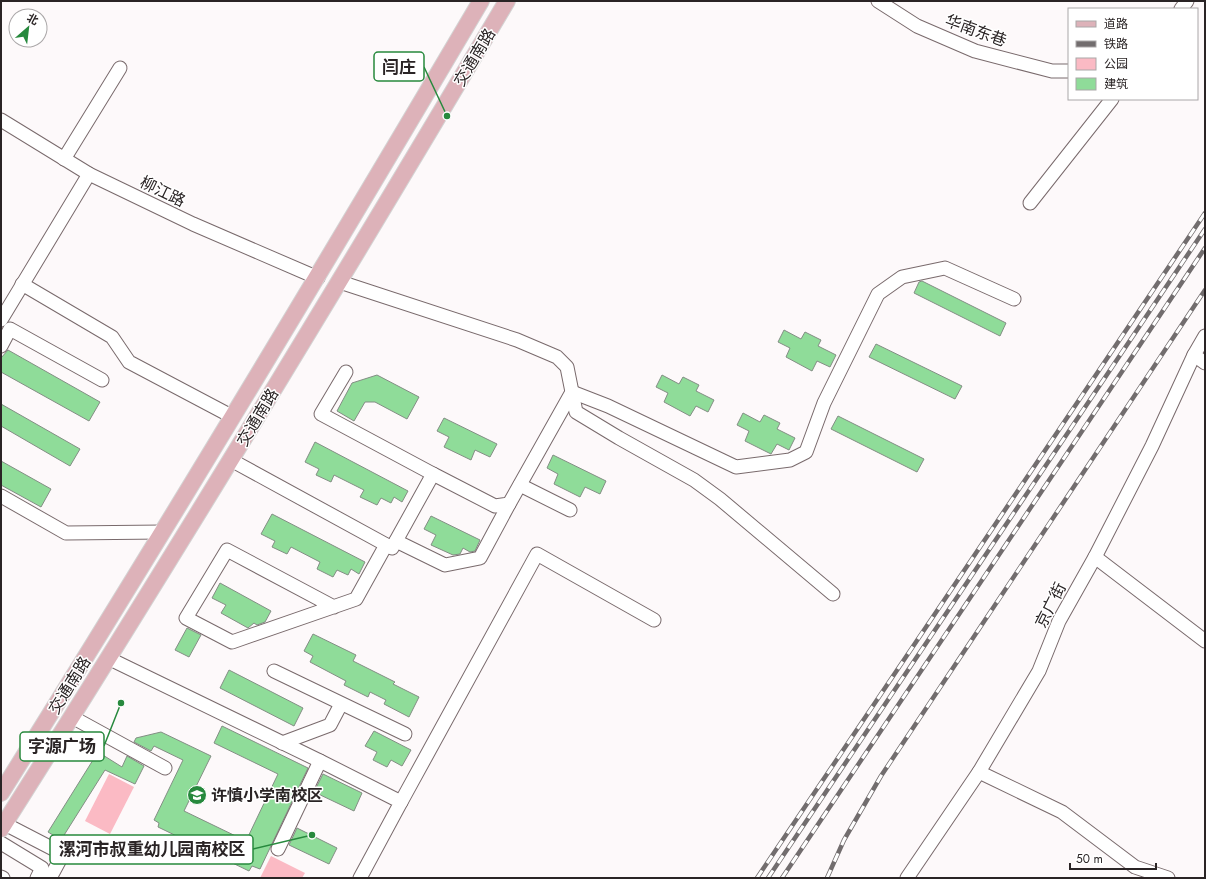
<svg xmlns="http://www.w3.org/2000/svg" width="1206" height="879" font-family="Jost,'Noto Sans SC',sans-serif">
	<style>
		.green { fill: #fbbac4 }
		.building { fill: #8fdc99; stroke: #838e84 }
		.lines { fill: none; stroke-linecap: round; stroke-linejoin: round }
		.minor-casing { stroke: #796a6c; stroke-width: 15 }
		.major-casing { stroke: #d4d3d3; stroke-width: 18 }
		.minor { stroke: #fff; stroke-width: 13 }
		.major { stroke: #ddb2b9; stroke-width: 16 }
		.rail-casing { stroke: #726d6e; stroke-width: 4.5 }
		.rail { stroke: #fff; stroke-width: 3; stroke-dasharray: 9; stroke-linecap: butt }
		.labels { text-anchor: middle; stroke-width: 3; stroke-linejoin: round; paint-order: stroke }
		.street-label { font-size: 16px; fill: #2a2425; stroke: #fff }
		.poi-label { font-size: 16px; font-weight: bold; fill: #2a2425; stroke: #fff; text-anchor: start }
		.leader { fill: none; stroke: #27893d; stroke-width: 1.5 }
		.callout-dot { fill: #27893d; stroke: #fff; stroke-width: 1.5 }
		.callout { fill: #fff; stroke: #27893d; stroke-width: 1.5 }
		.callout-label { font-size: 17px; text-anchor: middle; font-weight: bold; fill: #2a2425 }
	</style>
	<rect width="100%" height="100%" fill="#fdf9fa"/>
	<g class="green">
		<path d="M 109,774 L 134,787 L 110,834 L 85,821 Z"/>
		<path d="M 271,856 L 305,873 L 302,878 L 260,878 Z"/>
	</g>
	<g class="building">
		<path d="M 922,281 L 1006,323 L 1000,336 L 914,293 L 919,282 Z"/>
		<path d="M 784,330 L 801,339 L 805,332 L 821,340 L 818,346 L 836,355 L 830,367 L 817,361 L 812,371 L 786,357 L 790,348 L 778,342 Z"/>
		<path d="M 876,344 L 962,386 L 955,399 L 869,357 Z"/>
		<path d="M 8,350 L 100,402 L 89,421 L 1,372 L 1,358 Z"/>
		<path d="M 377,375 L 419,397 L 407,419 L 375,402 L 365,402 L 354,421 L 337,411 L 352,383 Z"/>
		<path d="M 662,375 L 679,384 L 683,377 L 699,385 L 696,391 L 714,400 L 708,412 L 696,406 L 690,416 L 664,402 L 668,393 L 656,387 Z"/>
		<path d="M 1,404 L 80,449 L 70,466 L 1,426 Z"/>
		<path d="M 743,413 L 760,422 L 764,415 L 780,423 L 777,429 L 795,438 L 789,450 L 777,444 L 771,454 L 745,441 L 749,431 L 737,425 Z"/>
		<path d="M 838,416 L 924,459 L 917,472 L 831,429 Z"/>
		<path d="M 444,418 L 497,444 L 490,457 L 475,450 L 471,460 L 444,447 L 449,437 L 437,431 Z"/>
		<path d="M 315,442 L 408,491 L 402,502 L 394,497 L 391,503 L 381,498 L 377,505 L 360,497 L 364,490 L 334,475 L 331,482 L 316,475 L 319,469 L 305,462 Z"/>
		<path d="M 553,455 L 606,481 L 600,494 L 585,487 L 580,497 L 554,484 L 558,474 L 547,468 Z"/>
		<path d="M 1,461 L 51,489 L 41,507 L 1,485 Z"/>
		<path d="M 272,514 L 365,562 L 359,574 L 351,569 L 348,575 L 337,570 L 333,577 L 317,569 L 320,562 L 291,547 L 287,554 L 272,547 L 275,541 L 261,534 Z"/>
		<path d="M 431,516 L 480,540 L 475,551 L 470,552 L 463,548 L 460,554 L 453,555 L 431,545 L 436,535 L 424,529 Z"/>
		<path d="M 220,583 L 271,611 L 265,622 L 257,625 L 254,623 L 248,628 L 221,613 L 226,605 L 212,598 Z"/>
		<path d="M 187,628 L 201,635 L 189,657 L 175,650 Z"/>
		<path d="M 313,634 L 356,655 L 353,661 L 395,682 L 393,684 L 419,697 L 409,717 L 384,704 L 386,700 L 370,692 L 368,697 L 344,685 L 346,681 L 310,662 L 313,656 L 304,651 Z"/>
		<path d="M 229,670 L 303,708 L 294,726 L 220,688 Z"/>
		<path d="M 222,726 L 308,768 L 260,869 L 252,866 L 249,871 L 158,827 L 159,823 L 154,820 L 183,760 L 154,746 L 151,751 L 134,742 L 136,738 L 161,732 L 211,756 L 184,811 L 246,841 L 278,774 L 214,743 Z"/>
		<path d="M 374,731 L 411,750 L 402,766 L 391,760 L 387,767 L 373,760 L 377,752 L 365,746 Z"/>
		<path d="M 98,752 L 122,767 L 127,756 L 144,766 L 135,784 L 105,770 L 61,840 L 48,832 Z"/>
		<path d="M 323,774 L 362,793 L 354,811 L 314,792 Z"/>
		<path d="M 297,828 L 337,848 L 329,864 L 289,845 Z"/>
	</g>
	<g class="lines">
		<defs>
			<g id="minor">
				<path d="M 878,1 L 917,26 L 975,51 L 1052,71 L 1069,71"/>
				<path d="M 1181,9 L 1187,1"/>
				<path d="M 1,120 L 89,174 L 193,224 L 318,278"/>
				<path d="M 64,159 L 120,68"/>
				<path d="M 1030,203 L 1112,99"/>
				<path d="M 340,282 L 517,340 L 557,357 L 567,367 L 576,412 L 619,438 L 694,480 L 720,499 L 833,594"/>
				<path d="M 22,284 L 112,337 L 129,362 L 233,417"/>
				<path d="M 1,320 L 89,174"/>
				<path d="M 1,346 L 10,329 L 102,380"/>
				<path d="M 1194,355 L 1205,363"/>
				<path d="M 346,372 L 321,414 L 433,474"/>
				<path d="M 231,460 L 392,548 L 433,474 L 495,506 L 509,504 L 572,392 L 608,406 L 736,467 L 790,460 L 806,452 L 824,403 L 878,294 L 902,277 L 945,268 L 1014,299"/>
				<path d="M 520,485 L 570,510"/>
				<path d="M 1,496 L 66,533 L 163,532"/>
				<path d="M 396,541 L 445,565 L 480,558 L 509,504"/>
				<path d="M 1095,557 L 1205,641"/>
				<path d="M 334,607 L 227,550 L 186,618 L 232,642 L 356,599 L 386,545"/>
				<path d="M 110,659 L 320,761 L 401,802 L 360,878"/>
				<path d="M 274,671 L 405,734"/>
				<path d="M 72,717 L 165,768"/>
				<path d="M 282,743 L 330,725 L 341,704"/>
				<path d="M 979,772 L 1062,812 L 1135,867 L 1168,878"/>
				<path d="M 401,802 L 537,554 L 654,620"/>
				<path d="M 5,824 L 63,854 L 50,878"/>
				<path d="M 1,843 L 42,868 L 37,878"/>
				<path d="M 278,849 L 320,761"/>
				<path d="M 1,877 L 3,878"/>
				<path d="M 907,878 L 979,772 L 1039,671 L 1059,621 L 1095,557 L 1152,446 L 1194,355 L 1205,336"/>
			</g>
			<g id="major">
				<path d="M 1,793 C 165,531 324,267 481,1"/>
				<path d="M 1,829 C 174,556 342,279 507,1"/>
			</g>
		</defs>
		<use href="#minor" class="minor-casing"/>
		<use href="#major" class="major-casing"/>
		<use href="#minor" class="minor"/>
		<use href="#major" class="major"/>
		<defs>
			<g id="rail">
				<path d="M 757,878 L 1205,213"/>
				<path d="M 768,878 L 1205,229"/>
				<path d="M 782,878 L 1205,248"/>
				<path d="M 827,878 L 844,840 L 881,776 L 1205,290"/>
			</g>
		</defs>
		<use href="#rail" class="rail-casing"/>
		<use href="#rail" class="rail"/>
	</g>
	<defs>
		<symbol id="school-disc" viewBox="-11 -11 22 22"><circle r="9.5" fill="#27893d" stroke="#fff"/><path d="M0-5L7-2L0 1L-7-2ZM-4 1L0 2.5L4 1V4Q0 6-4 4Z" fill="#fff"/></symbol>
	</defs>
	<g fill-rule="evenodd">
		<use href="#school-disc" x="186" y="784" width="22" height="22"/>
	</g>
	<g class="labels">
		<g class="street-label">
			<text transform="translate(976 30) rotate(20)" y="6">华南东巷</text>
			<text transform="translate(474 57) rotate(-59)" y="6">交通南路</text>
			<text transform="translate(163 191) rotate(26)" y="6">柳江路</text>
			<text transform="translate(257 417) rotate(-59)" y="6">交通南路</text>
			<text transform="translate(1050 605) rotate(-63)" y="6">京广街</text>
			<text transform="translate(69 685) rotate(-58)" y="6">交通南路</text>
		</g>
		<g class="poi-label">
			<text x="211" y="801">许慎小学南校区</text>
		</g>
	</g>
	<path class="leader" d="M447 116L424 67M121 703L104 746M312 835L253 849"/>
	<g class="callout-dot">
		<circle cx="447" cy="116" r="4"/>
		<circle cx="121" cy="703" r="4"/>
		<circle cx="312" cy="835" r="4"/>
	</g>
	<g class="callout">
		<rect x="374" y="52" width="50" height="29" rx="4"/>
		<rect x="20" y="732" width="84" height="29" rx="4"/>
		<rect x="50" y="835" width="203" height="29" rx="4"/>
	</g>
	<g class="callout-label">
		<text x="399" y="73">闫庄</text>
		<text x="62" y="752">字源广场</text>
		<text x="152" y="855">漯河市叔重幼儿园南校区</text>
	</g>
	<rect width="1206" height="879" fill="none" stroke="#2a2425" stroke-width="4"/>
	<rect x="1068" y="8" width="130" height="92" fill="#ffffff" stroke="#aaa7a8"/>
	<rect x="1076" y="21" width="20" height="6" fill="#ddb2b9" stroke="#aaa7a8"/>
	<text x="1104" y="28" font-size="12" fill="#2a2425">道路</text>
	<rect x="1076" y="41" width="20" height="6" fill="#726d6e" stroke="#aaa7a8"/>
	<text x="1104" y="48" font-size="12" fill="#2a2425">铁路</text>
	<rect x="1076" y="58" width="20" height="12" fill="#fbbac4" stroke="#aaa7a8"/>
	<text x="1104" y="68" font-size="12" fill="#2a2425">公园</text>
	<rect x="1076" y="78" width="20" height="12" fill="#8fdc99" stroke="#aaa7a8"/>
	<text x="1104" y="88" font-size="12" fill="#2a2425">建筑</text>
	<g transform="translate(28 28) rotate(28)"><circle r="19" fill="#ffffff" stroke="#aaa7a8"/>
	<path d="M0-3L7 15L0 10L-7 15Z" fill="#27893d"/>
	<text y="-6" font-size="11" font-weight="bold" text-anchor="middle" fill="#2a2425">北</text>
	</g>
	<path d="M1070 863v6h86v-6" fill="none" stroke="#2a2425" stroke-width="2"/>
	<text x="1076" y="863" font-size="12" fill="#2a2425" stroke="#ffffff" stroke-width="3" paint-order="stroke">50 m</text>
</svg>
